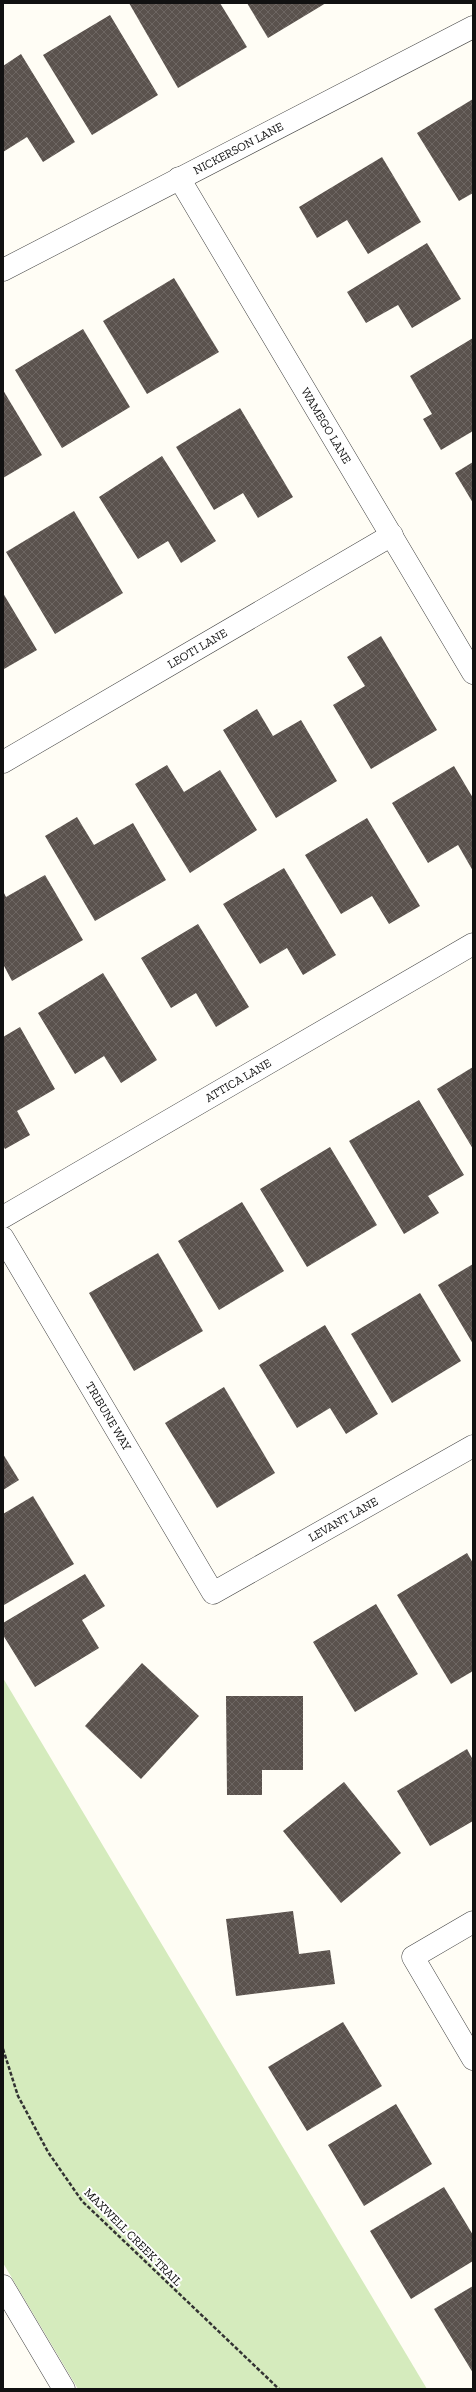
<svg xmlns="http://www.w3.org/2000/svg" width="476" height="2392" font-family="'Zilla Slab',serif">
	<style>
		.park { fill: #d5ebbd }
		.building { fill: url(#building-cross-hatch) }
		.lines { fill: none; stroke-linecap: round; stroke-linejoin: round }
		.minor-casing { stroke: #444; stroke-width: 23 }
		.path { stroke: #333; stroke-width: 2.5; stroke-dasharray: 4 2; stroke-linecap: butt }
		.minor { stroke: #fff; stroke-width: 22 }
		.labels { text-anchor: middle; stroke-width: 4; stroke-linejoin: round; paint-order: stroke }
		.street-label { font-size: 12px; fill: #111; stroke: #fff }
	</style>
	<defs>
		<pattern id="building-cross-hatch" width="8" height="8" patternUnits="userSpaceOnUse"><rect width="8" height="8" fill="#5a524d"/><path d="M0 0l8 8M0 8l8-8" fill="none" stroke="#6d6662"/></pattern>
	</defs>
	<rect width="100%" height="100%" fill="#fffdf5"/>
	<path class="park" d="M 3,1678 L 427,2389 L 78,2389 L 3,2263 Z"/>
	<g class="building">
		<path d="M 129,3 L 220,3 L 247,47 L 178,88 Z"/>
		<path d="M 247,3 L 326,3 L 268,38 Z"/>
		<path d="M 110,15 L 158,95 L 92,135 L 43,55 Z"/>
		<path d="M 21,54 L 75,142 L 43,162 L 27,137 L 3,152 L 3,66 Z"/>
		<path d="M 473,99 L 473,193 L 459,201 L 417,133 Z"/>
		<path d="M 382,157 L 421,222 L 368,254 L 347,220 L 317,238 L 299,207 Z"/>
		<path d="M 427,243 L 461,299 L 412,328 L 398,305 L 366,323 L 347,292 Z"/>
		<path d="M 174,278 L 219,352 L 147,394 L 103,321 Z"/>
		<path d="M 83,329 L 130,407 L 62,448 L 15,370 Z"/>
		<path d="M 473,338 L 473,431 L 441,450 L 423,419 L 432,414 L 410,376 Z"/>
		<path d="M 3,390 L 42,455 L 3,478 Z"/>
		<path d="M 240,408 L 293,497 L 258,518 L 243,493 L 214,510 L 176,447 Z"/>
		<path d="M 162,456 L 216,541 L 181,563 L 168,541 L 138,559 L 99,497 Z"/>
		<path d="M 473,462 L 473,503 L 455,473 Z"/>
		<path d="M 74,511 L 123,593 L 55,634 L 6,552 Z"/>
		<path d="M 3,593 L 37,650 L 4,669 L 3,668 Z"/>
		<path d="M 381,636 L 437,730 L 371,769 L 333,705 L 365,686 L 347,657 Z"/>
		<path d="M 257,709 L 273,736 L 301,720 L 337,781 L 276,818 L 223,730 Z"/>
		<path d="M 167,765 L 184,792 L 220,770 L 257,830 L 190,873 L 135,784 Z"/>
		<path d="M 454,766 L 473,798 L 473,871 L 458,845 L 428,863 L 392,803 Z"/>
		<path d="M 77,817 L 94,845 L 133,823 L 166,880 L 95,921 L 45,836 Z"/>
		<path d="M 367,818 L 420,906 L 389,924 L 372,896 L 341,914 L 305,855 Z"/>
		<path d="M 284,868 L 336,955 L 303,975 L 287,948 L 260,964 L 223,904 Z"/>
		<path d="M 45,875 L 83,940 L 12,981 L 3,964 L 3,891 L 6,897 Z"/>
		<path d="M 198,924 L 249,1007 L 216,1027 L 196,993 L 171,1008 L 141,958 Z"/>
		<path d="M 103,973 L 157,1060 L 121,1083 L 104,1056 L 75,1074 L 38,1013 Z"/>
		<path d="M 20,1027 L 55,1089 L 17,1111 L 30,1135 L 5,1149 L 3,1146 L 3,1037 Z"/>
		<path d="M 473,1067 L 473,1149 L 437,1089 Z"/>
		<path d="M 419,1100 L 464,1175 L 428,1196 L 439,1213 L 404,1234 L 349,1141 Z"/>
		<path d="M 330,1147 L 377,1225 L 307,1267 L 260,1189 Z"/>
		<path d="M 242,1202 L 284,1271 L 219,1310 L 178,1241 Z"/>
		<path d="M 158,1253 L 203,1331 L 134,1371 L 89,1293 Z"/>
		<path d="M 473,1264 L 473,1344 L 438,1285 Z"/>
		<path d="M 420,1293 L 461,1361 L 392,1403 L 351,1334 Z"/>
		<path d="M 325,1325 L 378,1414 L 346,1434 L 330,1408 L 297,1428 L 259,1365 Z"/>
		<path d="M 224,1387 L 275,1473 L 217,1508 L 165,1423 Z"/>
		<path d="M 3,1454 L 19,1480 L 3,1490 Z"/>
		<path d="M 33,1496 L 74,1564 L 4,1605 L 3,1514 Z"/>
		<path d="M 467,1553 L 473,1563 L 473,1671 L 451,1684 L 397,1595 Z"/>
		<path d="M 85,1574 L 105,1606 L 82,1620 L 99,1648 L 35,1687 L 3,1635 L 3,1623 Z"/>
		<path d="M 376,1604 L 418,1674 L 355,1712 L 313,1642 Z"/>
		<path d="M 142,1663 L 199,1716 L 141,1779 L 85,1726 Z"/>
		<path d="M 226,1696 L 303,1696 L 303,1770 L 262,1770 L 262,1795 L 227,1795 Z"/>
		<path d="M 467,1749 L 473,1760 L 473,1821 L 430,1846 L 397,1791 Z"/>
		<path d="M 344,1782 L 401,1853 L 341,1903 L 283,1831 Z"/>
		<path d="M 293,1911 L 299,1954 L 330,1950 L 335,1984 L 236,1996 L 226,1919 Z"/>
		<path d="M 343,2022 L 382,2086 L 307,2131 L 268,2067 Z"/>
		<path d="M 396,2104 L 432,2164 L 364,2206 L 328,2145 Z"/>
		<path d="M 444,2187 L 473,2235 L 473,2261 L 411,2299 L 370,2231 Z"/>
		<path d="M 473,2286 L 473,2373 L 434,2309 Z"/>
	</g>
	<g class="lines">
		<defs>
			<g id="minor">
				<path id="s1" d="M 179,178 L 473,673"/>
				<path id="s2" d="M 3,270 L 473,27"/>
				<path id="s3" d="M 3,762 L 392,535"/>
				<path id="s4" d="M 3,1217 L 473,944"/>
				<path id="s5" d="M 3,1238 L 213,1593 L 473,1446"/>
				<path d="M 473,1922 L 413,1957 L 473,2059"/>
				<path d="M 3,2286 L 64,2389"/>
			</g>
		</defs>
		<use href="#minor" class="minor-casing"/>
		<path class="path" d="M 3,2049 L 18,2096 L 48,2152 L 82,2201 L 279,2389"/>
		<use href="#minor" class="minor"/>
	</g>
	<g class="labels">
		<g class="street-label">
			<text dy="4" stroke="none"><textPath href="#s2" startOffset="265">NICKERSON LANE</textPath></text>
			<text dy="4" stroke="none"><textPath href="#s1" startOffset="288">WAMEGO LANE</textPath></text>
			<text dy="4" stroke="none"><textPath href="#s3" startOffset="225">LEOTI LANE</textPath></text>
			<text dy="4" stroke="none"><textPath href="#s4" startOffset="272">ATTICA LANE</textPath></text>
			<text dy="4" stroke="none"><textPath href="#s5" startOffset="207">TRIBUNE WAY</textPath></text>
			<text dy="4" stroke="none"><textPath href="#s5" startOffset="562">LEVANT LANE</textPath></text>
			<text transform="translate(133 2237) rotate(45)" y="4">MAXWELL CREEK TRAIL</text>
		</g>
	</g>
	<rect width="476" height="2392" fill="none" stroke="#111111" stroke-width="8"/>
</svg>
